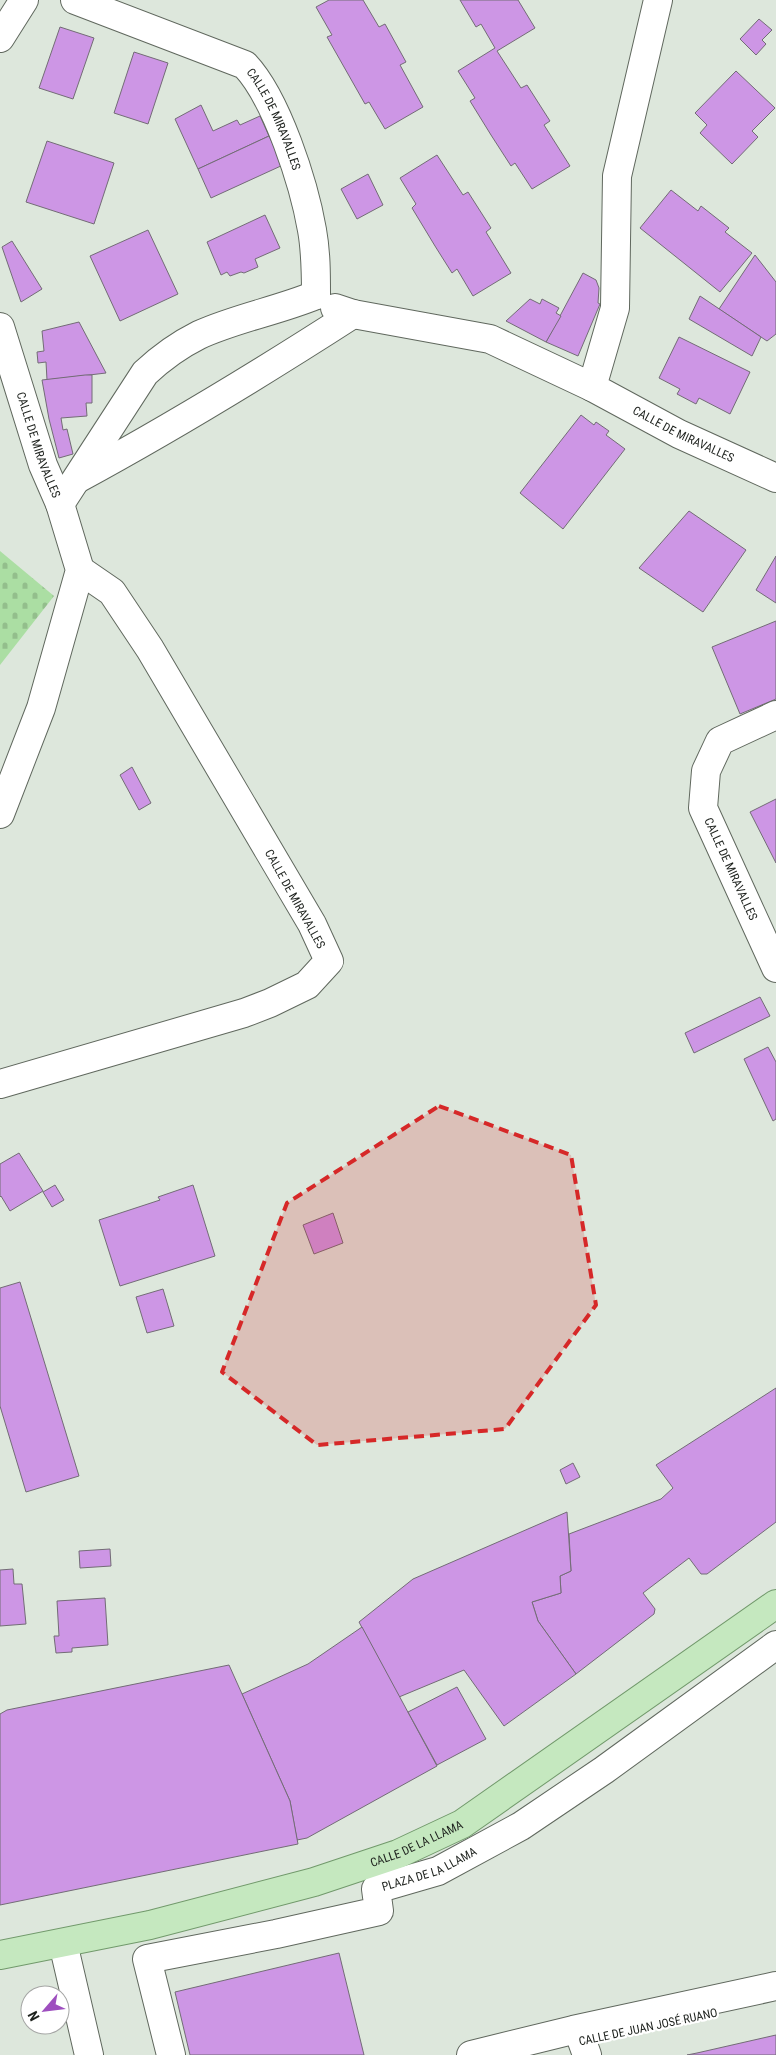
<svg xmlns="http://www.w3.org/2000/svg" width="776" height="2055" font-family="'Roboto Condensed',sans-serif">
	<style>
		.cemetery { fill: url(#cemetery-stones) }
		.building { fill: #cd96e5; stroke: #736c76 }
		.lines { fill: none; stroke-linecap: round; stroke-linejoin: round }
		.minor-casing { stroke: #60685e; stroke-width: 30 }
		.major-casing { stroke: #71996b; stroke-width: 30 }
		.minor { stroke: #fff; stroke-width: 28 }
		.major { stroke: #c5e8bf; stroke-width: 28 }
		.marked { fill: #d62828; fill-opacity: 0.2; stroke: #d62828; stroke-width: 4; stroke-dasharray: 10 6; stroke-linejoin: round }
		.labels { text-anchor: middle; stroke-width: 4.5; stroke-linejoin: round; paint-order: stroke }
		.street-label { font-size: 12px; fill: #1d211d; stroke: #fff }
	</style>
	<defs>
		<pattern id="cemetery-stones" width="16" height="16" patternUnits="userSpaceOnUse" patternTransform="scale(1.25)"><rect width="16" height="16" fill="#abdea3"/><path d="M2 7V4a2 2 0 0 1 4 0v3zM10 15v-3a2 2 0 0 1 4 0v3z" fill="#93be8c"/></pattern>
	</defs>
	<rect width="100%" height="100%" fill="#dde7dc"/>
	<path class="cemetery" d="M 0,551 L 54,596 L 0,665 Z"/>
	<g class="building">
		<path d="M 329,0 L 363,0 L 379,27 L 385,24 L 406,62 L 400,65 L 423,107 L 385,129 L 369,102 L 365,104 L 327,37 L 332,35 L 316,7 Z"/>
		<path d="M 460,0 L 518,0 L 535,28 L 497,51 L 521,88 L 527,85 L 550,121 L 544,125 L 570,166 L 532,189 L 515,163 L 511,166 L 491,135 L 470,101 L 475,98 L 458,71 L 495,48 L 481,24 L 476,27 Z"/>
		<path d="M 759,19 L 772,30 L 762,40 L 766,44 L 756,55 L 740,39 Z"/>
		<path d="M 60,27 L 94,38 L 73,99 L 39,88 Z"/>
		<path d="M 134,52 L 168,63 L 148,124 L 114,113 Z"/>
		<path d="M 736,71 L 775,108 L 752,131 L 758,137 L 732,164 L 700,133 L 707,125 L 695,113 Z"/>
		<path d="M 201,105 L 213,131 L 237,120 L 240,125 L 260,116 L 269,136 L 198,169 L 175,119 Z"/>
		<path d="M 269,136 L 283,165 L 211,198 L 198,169 Z"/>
		<path d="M 47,141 L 114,163 L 94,224 L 26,202 Z"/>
		<path d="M 437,155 L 463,195 L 468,192 L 491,228 L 486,232 L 511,273 L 473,296 L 457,269 L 452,273 L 435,246 L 412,208 L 416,204 L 400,178 Z"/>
		<path d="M 368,174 L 383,205 L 357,219 L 341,189 Z"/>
		<path d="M 671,190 L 698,211 L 701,206 L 729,228 L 725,232 L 752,253 L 720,292 L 640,228 Z"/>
		<path d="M 265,215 L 280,248 L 255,259 L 258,267 L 244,273 L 241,272 L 230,276 L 227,272 L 221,275 L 207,242 Z"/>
		<path d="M 148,230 L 178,294 L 120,321 L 90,256 Z"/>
		<path d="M 12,241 L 42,289 L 21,302 L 2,247 Z"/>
		<path d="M 755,255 L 776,282 L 776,334 L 767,341 L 719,309 Z"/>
		<path d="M 583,273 L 596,280 L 599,288 L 598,303 L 600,304 L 578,356 L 546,342 Z"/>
		<path d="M 700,296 L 761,337 L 752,356 L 689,319 Z"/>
		<path d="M 530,299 L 540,304 L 542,299 L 559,308 L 556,313 L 561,316 L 546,342 L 506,321 Z"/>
		<path d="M 79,322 L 106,373 L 47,380 L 46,362 L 38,363 L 37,352 L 44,351 L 42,331 Z"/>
		<path d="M 679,337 L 750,372 L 730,414 L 699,398 L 696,404 L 677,394 L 680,389 L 659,378 Z"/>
		<path d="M 85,375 L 92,375 L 92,403 L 86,403 L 87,416 L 61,418 L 63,430 L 67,429 L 73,454 L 59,458 L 49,419 L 42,380 Z"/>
		<path d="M 581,415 L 594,425 L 596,422 L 609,431 L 606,435 L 625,449 L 563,529 L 520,493 Z"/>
		<path d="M 689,511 L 746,550 L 703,612 L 639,568 Z"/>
		<path d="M 776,556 L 776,603 L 756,590 Z"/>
		<path d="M 776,621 L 776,699 L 740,714 L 712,647 Z"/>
		<path d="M 132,767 L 151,803 L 139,810 L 120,775 Z"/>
		<path d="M 776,799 L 776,863 L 750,812 Z"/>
		<path d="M 760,997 L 770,1016 L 694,1053 L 685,1033 Z"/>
		<path d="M 768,1047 L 776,1062 L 776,1119 L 773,1121 L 744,1059 Z"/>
		<path d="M 19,1153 L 43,1191 L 10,1211 L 1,1196 L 0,1197 L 0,1164 Z"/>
		<path d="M 55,1185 L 64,1200 L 52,1207 L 43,1192 Z"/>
		<path d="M 193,1185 L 215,1256 L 120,1286 L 99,1220 L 160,1200 L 158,1197 Z"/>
		<path d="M 333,1213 L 343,1243 L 314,1254 L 303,1225 Z"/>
		<path d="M 20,1282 L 79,1476 L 26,1492 L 0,1406 L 0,1288 Z"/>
		<path d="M 163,1289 L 174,1326 L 147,1333 L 136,1297 Z"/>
		<path d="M 776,1388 L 776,1522 L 707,1574 L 701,1574 L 689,1558 L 643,1593 L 655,1609 L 654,1614 L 576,1674 L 538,1621 L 532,1602 L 561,1593 L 560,1576 L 571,1571 L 569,1534 L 661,1499 L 673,1488 L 656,1465 Z"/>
		<path d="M 573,1463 L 580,1477 L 566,1484 L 560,1470 Z"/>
		<path d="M 567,1512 L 571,1571 L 560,1576 L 561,1593 L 532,1602 L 538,1621 L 576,1674 L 504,1726 L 464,1670 L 399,1697 L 359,1622 L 413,1579 Z"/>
		<path d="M 110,1549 L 111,1566 L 80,1568 L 79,1551 Z"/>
		<path d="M 13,1569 L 14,1584 L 22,1584 L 26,1624 L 0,1626 L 0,1570 Z"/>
		<path d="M 105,1598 L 108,1645 L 72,1648 L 72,1652 L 56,1653 L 54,1636 L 59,1636 L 57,1601 Z"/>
		<path d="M 362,1627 L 437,1766 L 307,1838 L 297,1840 L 290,1801 L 242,1694 L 308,1664 Z"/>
		<path d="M 229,1665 L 290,1801 L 298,1844 L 0,1905 L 0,1714 L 7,1710 Z"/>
		<path d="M 457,1687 L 486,1739 L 437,1765 L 408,1712 Z"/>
		<path d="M 339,1953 L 364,2055 L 190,2055 L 175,1992 Z"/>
		<path d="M 776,2035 L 776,2055 L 687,2055 L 697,2053 Z"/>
	</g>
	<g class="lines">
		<defs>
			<g id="minor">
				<path id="s1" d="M 75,0 L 245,65 C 277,99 304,184 312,230 C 316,252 316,273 316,295"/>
				<path id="s2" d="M 658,0 L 617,176 L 615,308 L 592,387 L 679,434 L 776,478"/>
				<path d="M 0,38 L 24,0"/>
				<path d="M 335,308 L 353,314 L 490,339 L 592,387"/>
				<path id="s3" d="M 0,327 L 43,465 L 60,504 L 80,570 L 41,708 L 0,814"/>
				<path d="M 77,479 C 171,428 263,372 353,314"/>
				<path d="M 60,504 L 145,373 C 161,358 179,345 199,335 C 236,318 277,311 316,295"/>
				<path id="s4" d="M 776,715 L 720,741 L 706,771 L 703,808 L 776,968"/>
				<path d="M 0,1084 L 244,1013 L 270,1003 L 307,985 L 329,961 L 312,924 L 150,649 L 112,592 L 80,570"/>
				<path d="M 63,1943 L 89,2055"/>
				<path d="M 582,2041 L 587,2055"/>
				<path id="s5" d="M 171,2055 L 147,1959 L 276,1934 L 379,1911 L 376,1889 L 438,1871 L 521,1826 L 604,1770 L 776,1645"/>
				<path d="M 471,2055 L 573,2030 L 776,1986"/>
			</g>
			<g id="major">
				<path id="s6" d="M 0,1955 L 150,1925 L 314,1882 L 398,1854 L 462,1824 L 776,1604"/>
			</g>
		</defs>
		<use href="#minor" class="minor-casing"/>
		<use href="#major" class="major-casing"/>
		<use href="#minor" class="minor"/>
		<use href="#major" class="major"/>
	</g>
	<path class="marked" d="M 439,1106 L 571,1155 L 596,1305 L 505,1429 L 317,1445 L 222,1372 L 287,1203 Z"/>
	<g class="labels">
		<g class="street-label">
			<text dy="4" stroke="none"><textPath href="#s1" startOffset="244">CALLE DE MIRAVALLES</textPath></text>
			<text dy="4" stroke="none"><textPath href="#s2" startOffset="498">CALLE DE MIRAVALLES</textPath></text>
			<text dy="4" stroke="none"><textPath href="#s3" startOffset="124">CALLE DE MIRAVALLES</textPath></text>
			<text dy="4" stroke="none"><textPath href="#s4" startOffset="199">CALLE DE MIRAVALLES</textPath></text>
			<text transform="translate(295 899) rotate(61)" y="4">CALLE DE MIRAVALLES</text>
			<text dy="4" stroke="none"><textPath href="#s6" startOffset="432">CALLE DE LA LLAMA</textPath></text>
			<text dy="4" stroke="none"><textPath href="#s5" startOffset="415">PLAZA DE LA LLAMA</textPath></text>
			<text transform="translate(648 2027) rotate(-12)" y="4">CALLE DE JUAN JOSÉ RUANO</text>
		</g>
	</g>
	<g transform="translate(45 2010) rotate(242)"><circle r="24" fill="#ffffff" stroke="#a5a6a5"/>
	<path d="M0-4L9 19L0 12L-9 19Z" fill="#9e4fbf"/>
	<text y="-8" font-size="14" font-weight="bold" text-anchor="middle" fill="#1d211d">N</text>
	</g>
</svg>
